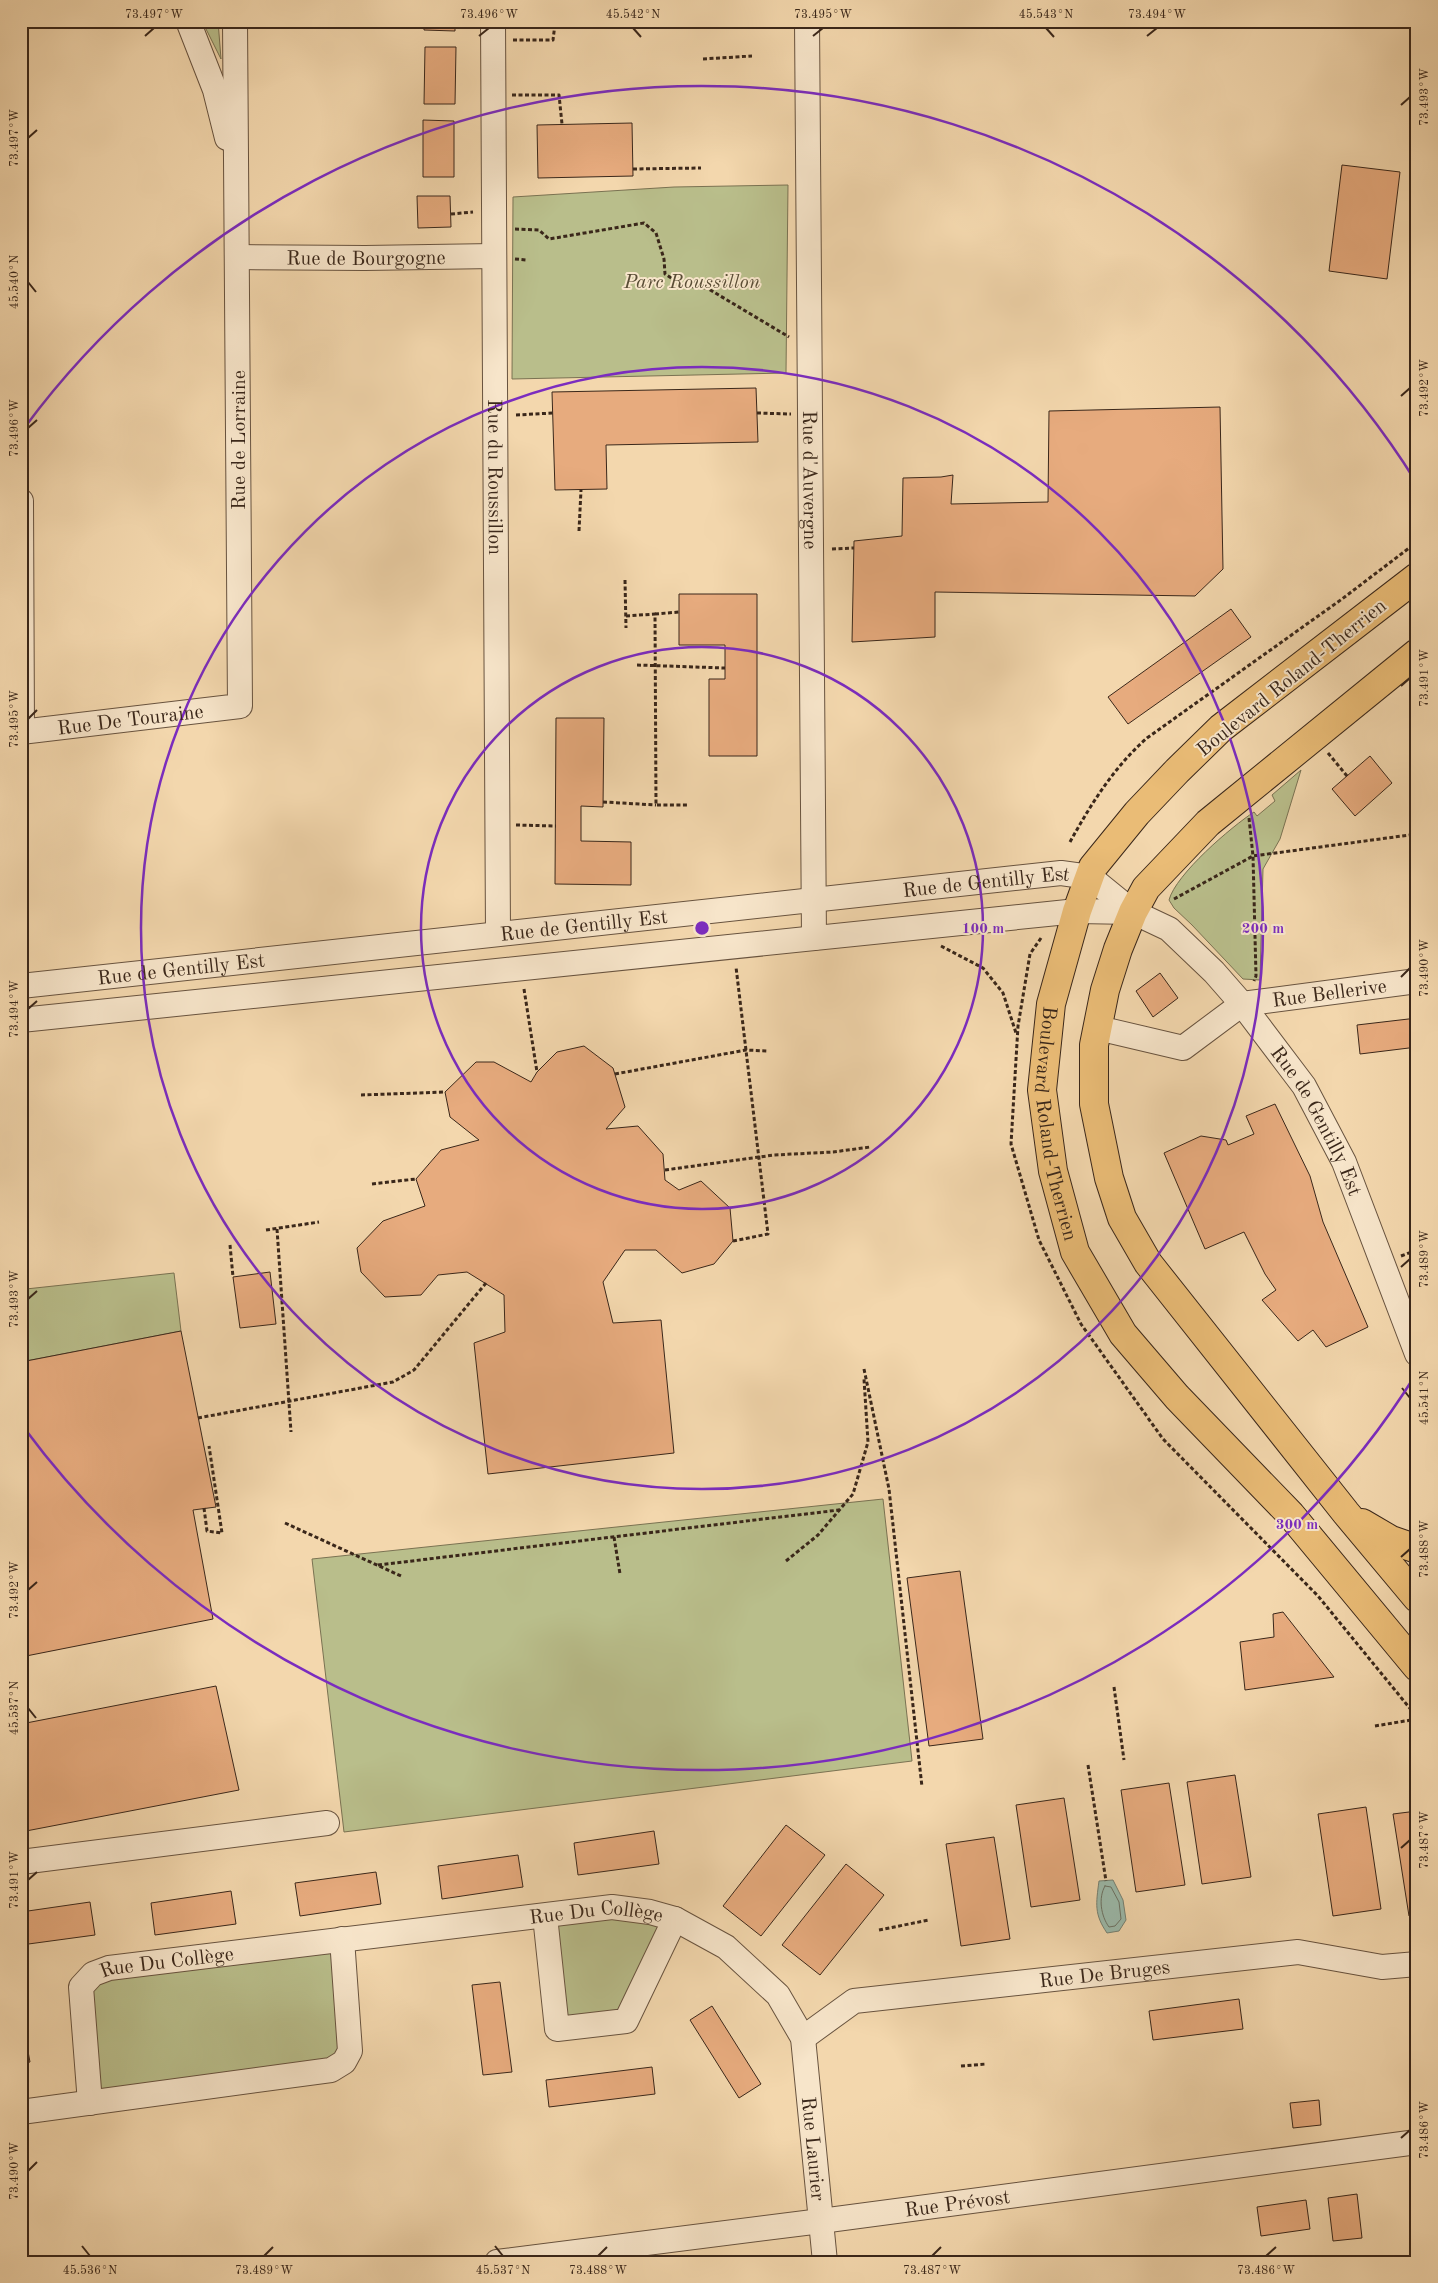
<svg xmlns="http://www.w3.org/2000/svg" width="1438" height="2283" font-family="'Old Standard TT',serif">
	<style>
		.green { fill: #b9be8b; stroke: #7a7252 }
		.water { fill: #9bbaab; stroke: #747f71 }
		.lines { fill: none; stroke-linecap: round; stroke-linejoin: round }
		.shore { stroke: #6a7062; stroke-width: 1 }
		.building { fill: #e7ab7e; stroke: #3a271a }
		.minor-casing { stroke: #68533f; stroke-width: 26 }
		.major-casing { stroke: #3a271a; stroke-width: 30 }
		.path { stroke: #3a271a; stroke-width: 3; stroke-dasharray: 4 2.5; stroke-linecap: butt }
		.minor { stroke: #f7e5ca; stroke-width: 24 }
		.major { stroke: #eabc76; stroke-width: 28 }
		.path-bridge { stroke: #3a271a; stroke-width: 3; stroke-dasharray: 4 2.5; stroke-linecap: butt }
		.ticks { fill: none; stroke: #3a271a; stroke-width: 2 }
		.ring { fill: none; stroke: #7b2cbf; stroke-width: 2.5 }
		.labels { text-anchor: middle; stroke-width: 4; stroke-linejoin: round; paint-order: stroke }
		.street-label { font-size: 20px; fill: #3a271a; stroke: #f7e5ca }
		.park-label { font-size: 20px; font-style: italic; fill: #5a4d36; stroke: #f7e5ca }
		.centre { fill: #7b2cbf; stroke: #f7e5ca; stroke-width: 2.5 }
		.ring-label { font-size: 15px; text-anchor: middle; font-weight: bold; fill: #7b2cbf; stroke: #f7e5ca; stroke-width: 4; stroke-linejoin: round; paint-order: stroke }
		.neatline { fill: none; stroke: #3a271a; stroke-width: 2 }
		.ticks-label { font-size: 12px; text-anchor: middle; fill: #3a271a }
	</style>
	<rect width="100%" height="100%" fill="#f3d7ad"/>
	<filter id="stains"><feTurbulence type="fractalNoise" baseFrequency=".004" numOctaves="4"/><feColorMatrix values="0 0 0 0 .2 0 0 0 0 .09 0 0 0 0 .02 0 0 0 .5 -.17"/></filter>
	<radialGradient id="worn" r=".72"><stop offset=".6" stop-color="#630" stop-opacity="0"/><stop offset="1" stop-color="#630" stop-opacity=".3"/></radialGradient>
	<g class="green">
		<path d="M 202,21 L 218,21 L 221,59 Z"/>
		<path d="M 788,185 L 786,373 L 512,379 L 513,197 L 674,187 Z"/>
		<path d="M 1301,770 L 1280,839 L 1263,869 L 1260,980 L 1243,979 L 1192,925 L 1174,908 L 1169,900 C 1176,874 1231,827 1254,812 L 1257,816 L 1275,801 L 1272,795 Z"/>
		<path d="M 174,1273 L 181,1331 L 21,1362 L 21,1301 L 26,1289 Z"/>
		<path d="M 883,1499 L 912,1761 L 344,1832 L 312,1559 Z"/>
		<path d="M 545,1916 L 675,1919 L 626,2021 L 557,2029 Z"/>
		<path d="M 342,1939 L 344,2062 L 90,2103 L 93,1974 Z"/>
	</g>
	<path class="water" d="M 1113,1880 L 1123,1900 L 1126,1920 L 1119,1931 L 1107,1933 C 1094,1914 1096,1904 1099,1881 Z"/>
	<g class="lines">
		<path class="shore" d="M 1105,1886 L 1111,1887 L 1119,1902 L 1121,1919 L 1115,1926 L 1109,1927 C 1101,1916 1098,1898 1105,1886 Z"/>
	</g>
	<g class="building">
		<path d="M 424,21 L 455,21 L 455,31 L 424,30 Z"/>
		<path d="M 540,21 L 635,21 L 635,22 L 540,24 Z"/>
		<path d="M 425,47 L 456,47 L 455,104 L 424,104 Z"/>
		<path d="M 423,120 L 454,121 L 454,177 L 423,177 Z"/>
		<path d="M 632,123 L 633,176 L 538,178 L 537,125 Z"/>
		<path d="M 1342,165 L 1400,172 L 1387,279 L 1329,271 Z"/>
		<path d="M 417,196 L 450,196 L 451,227 L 418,228 Z"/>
		<path d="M 756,388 L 758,442 L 606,445 L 607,489 L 555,490 L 552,392 Z"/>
		<path d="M 1220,407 L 1223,569 L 1195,596 L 935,592 L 935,637 L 852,642 L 854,541 L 902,536 L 903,478 L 941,477 L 953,475 L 951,504 L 1048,502 L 1049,411 Z"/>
		<path d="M 679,594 L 757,594 L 757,756 L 709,756 L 709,679 L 725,679 L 725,645 L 679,645 Z"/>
		<path d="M 1231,609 L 1251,637 L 1128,724 L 1108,697 Z"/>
		<path d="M 556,718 L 604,718 L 603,807 L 581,806 L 581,841 L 631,842 L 631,885 L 555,884 Z"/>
		<path d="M 1370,756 L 1392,783 L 1355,816 L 1332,789 Z"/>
		<path d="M 1160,973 L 1178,998 L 1153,1017 L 1136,991 Z"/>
		<path d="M 1417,1018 L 1417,1047 L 1360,1054 L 1357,1025 Z"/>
		<path d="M 584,1046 L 613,1068 L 625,1107 L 606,1129 L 638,1126 L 663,1154 L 665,1180 L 679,1190 L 701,1181 L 730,1208 L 733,1241 L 714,1264 L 682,1273 L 656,1250 L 625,1250 L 603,1282 L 613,1323 L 661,1320 L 674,1453 L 488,1474 L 474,1343 L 505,1332 L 504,1295 L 467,1272 L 438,1275 L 421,1295 L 385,1297 L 361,1272 L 357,1248 L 383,1221 L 425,1206 L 416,1179 L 441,1150 L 479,1140 L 450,1117 L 445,1092 L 476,1062 L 494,1062 L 531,1082 L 537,1072 L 557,1052 Z"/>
		<path d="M 1413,1097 L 1417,1097 L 1417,1138 Z"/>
		<path d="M 1275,1104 L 1310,1176 L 1323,1222 L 1368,1327 L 1326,1347 L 1313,1330 L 1298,1341 L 1262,1300 L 1276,1290 L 1265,1274 L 1244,1232 L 1205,1249 L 1164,1153 L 1201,1136 L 1226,1140 L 1228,1145 L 1254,1134 L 1246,1116 Z"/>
		<path d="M 270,1272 L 276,1324 L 240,1328 L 233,1277 Z"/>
		<path d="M 181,1331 L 216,1507 L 193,1510 L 213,1619 L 21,1657 L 21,1362 Z"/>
		<path d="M 960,1571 L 983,1739 L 929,1746 L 907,1578 Z"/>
		<path d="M 1283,1612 L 1334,1677 L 1245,1690 L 1240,1642 L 1274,1637 L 1273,1614 Z"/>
		<path d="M 216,1686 L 239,1790 L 26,1831 L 21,1801 L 21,1724 Z"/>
		<path d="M 1235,1775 L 1251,1877 L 1202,1884 L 1187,1782 Z"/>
		<path d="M 1169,1783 L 1185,1885 L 1136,1892 L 1121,1790 Z"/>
		<path d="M 1064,1798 L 1080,1900 L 1031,1907 L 1016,1805 Z"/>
		<path d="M 1366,1807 L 1381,1909 L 1333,1916 L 1318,1814 Z"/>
		<path d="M 1417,1811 L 1417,1915 L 1409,1916 L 1393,1814 Z"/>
		<path d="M 786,1825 L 825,1855 L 761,1936 L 723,1906 Z"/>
		<path d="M 654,1831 L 659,1864 L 578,1875 L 574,1843 Z"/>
		<path d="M 994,1837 L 1010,1939 L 961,1946 L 946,1844 Z"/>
		<path d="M 518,1855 L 523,1887 L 442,1899 L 438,1866 Z"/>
		<path d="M 846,1864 L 884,1895 L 820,1975 L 782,1945 Z"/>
		<path d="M 376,1872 L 381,1904 L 300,1916 L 295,1883 Z"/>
		<path d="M 231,1891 L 236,1924 L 155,1935 L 151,1903 Z"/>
		<path d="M 90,1902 L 95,1935 L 21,1945 L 21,1912 Z"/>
		<path d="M 500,1982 L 512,2072 L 483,2075 L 472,1985 Z"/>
		<path d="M 1239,1999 L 1243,2029 L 1153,2040 L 1149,2011 Z"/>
		<path d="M 712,2006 L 761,2084 L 739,2098 L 690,2020 Z"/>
		<path d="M 21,2014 L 30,2062 L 21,2064 Z"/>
		<path d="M 652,2067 L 655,2094 L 549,2107 L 546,2080 Z"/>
		<path d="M 1319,2100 L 1321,2125 L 1293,2128 L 1290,2103 Z"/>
		<path d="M 1357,2194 L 1362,2238 L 1333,2241 L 1328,2198 Z"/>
		<path d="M 1306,2200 L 1310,2229 L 1261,2236 L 1257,2207 Z"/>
	</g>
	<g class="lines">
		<defs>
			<g id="minor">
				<path d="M 188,21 L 215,90 L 227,138"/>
				<path id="s1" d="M 493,21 L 498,932"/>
				<path id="s2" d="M 807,21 L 814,938"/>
				<path id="s3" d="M 237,257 L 365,258 L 494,256"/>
				<path d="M 21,501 L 22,732"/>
				<path id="s4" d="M 21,732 L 240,706 L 235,21"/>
				<path id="s5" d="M 21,986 L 1061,873 L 1090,877 L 1133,912 L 1169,929 L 1214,972 L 1242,1004 L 1304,1086 L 1344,1162 L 1417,1354"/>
				<path d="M 21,1020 L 1077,911 L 1133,912"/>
				<path id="s6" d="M 1098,1028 L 1183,1048 L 1242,1004 L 1417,981"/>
				<path d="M 21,1862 L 327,1823"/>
				<path d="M 545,1916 L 557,2029 L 626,2021 L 675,1919"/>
				<path id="s7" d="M 803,2038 L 854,2001 L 1298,1952 L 1382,1967 L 1417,1964"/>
				<path id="s8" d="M 90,2103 L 81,1987 L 93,1974 L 109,1968 L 612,1907 L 650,1912 L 675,1919 L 726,1947 L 778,1995 L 803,2038 L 825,2262"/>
				<path d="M 21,2112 L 331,2070 L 344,2062 L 350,2051 L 342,1939"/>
				<path id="s9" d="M 497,2262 L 821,2221 L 1417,2142"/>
			</g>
			<g id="major">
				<path id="s10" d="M 1417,577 L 1221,728 L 1177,771 L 1137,813 L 1093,867 L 1077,911 L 1051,1004 L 1042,1090 L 1053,1171 L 1075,1252 L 1123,1334 L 1177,1397 L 1291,1515 L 1417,1667"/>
				<path d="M 1417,653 L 1208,823 L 1146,888 L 1133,912 L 1118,949 L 1105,990 L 1094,1045 L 1094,1104 L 1109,1178 L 1122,1218 L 1148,1263 L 1346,1513 L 1417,1598"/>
				<path d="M 1362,1523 L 1391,1540 L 1417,1549"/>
			</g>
		</defs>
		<use href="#minor" class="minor-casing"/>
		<use href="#major" class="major-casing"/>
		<g class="path">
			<path d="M 513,40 L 553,40 L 555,24"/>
			<path d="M 703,59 L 752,56"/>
			<path d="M 512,95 L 559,95 L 562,124"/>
			<path d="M 633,169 L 701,168"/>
			<path d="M 451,214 L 473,212"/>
			<path d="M 515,229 L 539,230 L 549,239 L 644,223 L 656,233 L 664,259 L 665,274 L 684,286 L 707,288 L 789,337"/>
			<path d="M 515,259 L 526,260"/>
			<path d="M 757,413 L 791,414"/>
			<path d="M 516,415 L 553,413"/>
			<path d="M 579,531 L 581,490"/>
			<path d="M 832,549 L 854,548"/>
			<path d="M 625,580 L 626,628"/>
			<path d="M 655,614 L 679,612"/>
			<path d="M 626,616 L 655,614 L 656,805 L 688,805"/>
			<path d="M 637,665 L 725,668"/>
			<path d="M 1328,753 L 1347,776"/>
			<path d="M 603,802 L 656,805"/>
			<path d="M 1249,818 L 1253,856 L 1256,976 L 1254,981"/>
			<path d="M 516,825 L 556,826"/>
			<path d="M 1070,842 C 1091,804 1114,767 1147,738 L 1342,599 L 1417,542"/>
			<path d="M 1174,899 L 1253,856 L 1417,834"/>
			<path d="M 1041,938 L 1030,954 L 1018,1026 L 1011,1144 L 1039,1240 L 1081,1324 L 1163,1439 L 1318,1596 L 1417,1717"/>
			<path d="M 941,946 L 983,968 L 1003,993 L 1016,1033"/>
			<path d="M 524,989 L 537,1072"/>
			<path d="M 615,1074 L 746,1050 L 768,1051"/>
			<path d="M 361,1095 L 445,1092"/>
			<path d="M 665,1170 L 774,1155 L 833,1152 L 870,1147"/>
			<path d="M 372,1184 L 416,1179"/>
			<path d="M 277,1229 L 291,1432"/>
			<path d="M 266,1230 L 319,1222"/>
			<path d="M 733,1241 L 768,1234 L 736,967"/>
			<path d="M 230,1245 L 233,1277"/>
			<path d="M 1401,1256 L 1417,1250"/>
			<path d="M 21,1279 L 25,1268"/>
			<path d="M 864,1369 L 889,1489 L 922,1787"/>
			<path d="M 204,1508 L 207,1531 L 222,1533 L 209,1446"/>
			<path d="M 285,1523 L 401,1576"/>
			<path d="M 614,1537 L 620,1574"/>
			<path d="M 786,1561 L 818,1535 L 853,1494 L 868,1442 L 864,1379"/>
			<path d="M 378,1565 L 839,1510"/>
			<path d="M 1114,1687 L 1124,1760"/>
			<path d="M 1375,1726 L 1417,1719"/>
			<path d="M 1088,1765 L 1106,1881"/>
			<path d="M 21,1805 L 22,1804"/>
			<path d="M 879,1930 L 929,1920"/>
			<path d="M 961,2066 L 986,2064"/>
		</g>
		<use href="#minor" class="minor"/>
		<use href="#major" class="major"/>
		<path class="path-bridge" d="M 198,1418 L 393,1382 L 414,1370 L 486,1283"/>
	</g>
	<path class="ticks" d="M 633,28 L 641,37M 1046,28 L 1054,37M 145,36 L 154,28M 479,36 L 489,28M 813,36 L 823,28M 1147,36 L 1157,28M 1401,105 L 1410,97M 28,138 L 37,130M 28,282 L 36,292M 1401,396 L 1410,388M 28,428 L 37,420M 1401,686 L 1410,678M 28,719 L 37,710M 1401,977 L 1410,968M 28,1009 L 37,1001M 1401,1267 L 1410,1259M 28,1299 L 37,1291M 1402,1388 L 1410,1398M 1401,1557 L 1410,1549M 28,1590 L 37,1582M 28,1708 L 36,1718M 1401,1848 L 1410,1840M 28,1880 L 37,1872M 1401,2138 L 1410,2130M 28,2171 L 37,2162M 82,2246 L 90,2256M 495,2246 L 503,2256M 264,2256 L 273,2247M 598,2256 L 607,2247M 932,2256 L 941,2247M 1266,2256 L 1276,2247"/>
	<g class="ring">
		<circle cx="702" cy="928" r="281"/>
		<circle cx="702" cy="928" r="561"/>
		<path d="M1416 1374A842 842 0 0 1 25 1429M25 427A842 842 0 0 1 1416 482"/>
	</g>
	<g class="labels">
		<g class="street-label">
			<text dy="7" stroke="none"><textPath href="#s3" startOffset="129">Rue de Bourgogne</textPath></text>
			<text transform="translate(238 440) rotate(-90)" y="7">Rue de Lorraine</text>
			<text dy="7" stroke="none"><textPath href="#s1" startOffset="456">Rue du Roussillon</textPath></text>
			<text dy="7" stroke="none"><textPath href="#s2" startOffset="459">Rue d'Auvergne</textPath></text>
			<text transform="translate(1291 677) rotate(-39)" y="7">Boulevard Roland-Therrien</text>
			<text dy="7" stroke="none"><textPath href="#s4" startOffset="110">Rue De Touraine</textPath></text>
			<text dy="7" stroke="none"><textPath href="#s5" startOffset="971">Rue de Gentilly Est</textPath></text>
			<text dy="7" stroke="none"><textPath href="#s5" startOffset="566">Rue de Gentilly Est</textPath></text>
			<text dy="7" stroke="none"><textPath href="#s5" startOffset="161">Rue de Gentilly Est</textPath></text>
			<text dy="7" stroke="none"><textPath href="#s6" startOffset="249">Rue Bellerive</textPath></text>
			<text dy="7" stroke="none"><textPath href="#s5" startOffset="1415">Rue de Gentilly Est</textPath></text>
			<text dy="7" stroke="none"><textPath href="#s10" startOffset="701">Boulevard Roland-Therrien</textPath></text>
			<text dy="7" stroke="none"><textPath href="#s8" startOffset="642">Rue Du Collège</textPath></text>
			<text dy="7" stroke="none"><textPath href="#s8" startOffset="209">Rue Du Collège</textPath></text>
			<text dy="7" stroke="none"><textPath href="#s7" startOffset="315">Rue De Bruges</textPath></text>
			<text dy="7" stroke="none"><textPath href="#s8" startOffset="1012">Rue Laurier</textPath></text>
			<text dy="7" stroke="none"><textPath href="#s9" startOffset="464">Rue Prévost</textPath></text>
		</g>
		<g class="park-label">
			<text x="692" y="288">Parc Roussillon</text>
		</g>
	</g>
	<circle cx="702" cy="928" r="8" class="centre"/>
	<g class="ring-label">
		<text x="983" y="933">100 m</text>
		<text x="1263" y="933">200 m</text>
		<text x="1297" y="1529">300 m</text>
	</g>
	<rect width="1438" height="2283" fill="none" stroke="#f3d7ad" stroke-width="55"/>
	<rect x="28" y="28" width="1382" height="2228" class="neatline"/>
	<g class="ticks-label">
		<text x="154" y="18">73.497°W</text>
		<text x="489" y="18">73.496°W</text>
		<text x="633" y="18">45.542°N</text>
		<text x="823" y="18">73.495°W</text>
		<text x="1046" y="18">45.543°N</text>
		<text x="1157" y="18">73.494°W</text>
		<text transform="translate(1424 97) rotate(-90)" y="4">73.493°W</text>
		<text transform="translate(14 138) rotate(-90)" y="4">73.497°W</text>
		<text transform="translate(14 282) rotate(-90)" y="4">45.540°N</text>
		<text transform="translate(1424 388) rotate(-90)" y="4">73.492°W</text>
		<text transform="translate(14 428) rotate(-90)" y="4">73.496°W</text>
		<text transform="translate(1424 678) rotate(-90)" y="4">73.491°W</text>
		<text transform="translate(14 719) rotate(-90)" y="4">73.495°W</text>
		<text transform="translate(1424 968) rotate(-90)" y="4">73.490°W</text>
		<text transform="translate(14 1009) rotate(-90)" y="4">73.494°W</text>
		<text transform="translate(1424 1259) rotate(-90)" y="4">73.489°W</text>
		<text transform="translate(14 1299) rotate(-90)" y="4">73.493°W</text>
		<text transform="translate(1424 1398) rotate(-90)" y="4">45.541°N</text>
		<text transform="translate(1424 1549) rotate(-90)" y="4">73.488°W</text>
		<text transform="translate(14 1590) rotate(-90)" y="4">73.492°W</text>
		<text transform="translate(14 1708) rotate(-90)" y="4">45.537°N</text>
		<text transform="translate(1424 1840) rotate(-90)" y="4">73.487°W</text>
		<text transform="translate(14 1880) rotate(-90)" y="4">73.491°W</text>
		<text transform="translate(1424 2130) rotate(-90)" y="4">73.486°W</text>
		<text transform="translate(14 2171) rotate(-90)" y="4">73.490°W</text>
		<text x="90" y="2274">45.536°N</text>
		<text x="264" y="2274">73.489°W</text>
		<text x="503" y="2274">45.537°N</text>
		<text x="598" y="2274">73.488°W</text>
		<text x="932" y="2274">73.487°W</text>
		<text x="1266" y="2274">73.486°W</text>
	</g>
	<rect width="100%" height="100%" filter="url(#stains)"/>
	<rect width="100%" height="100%" fill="url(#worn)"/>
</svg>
